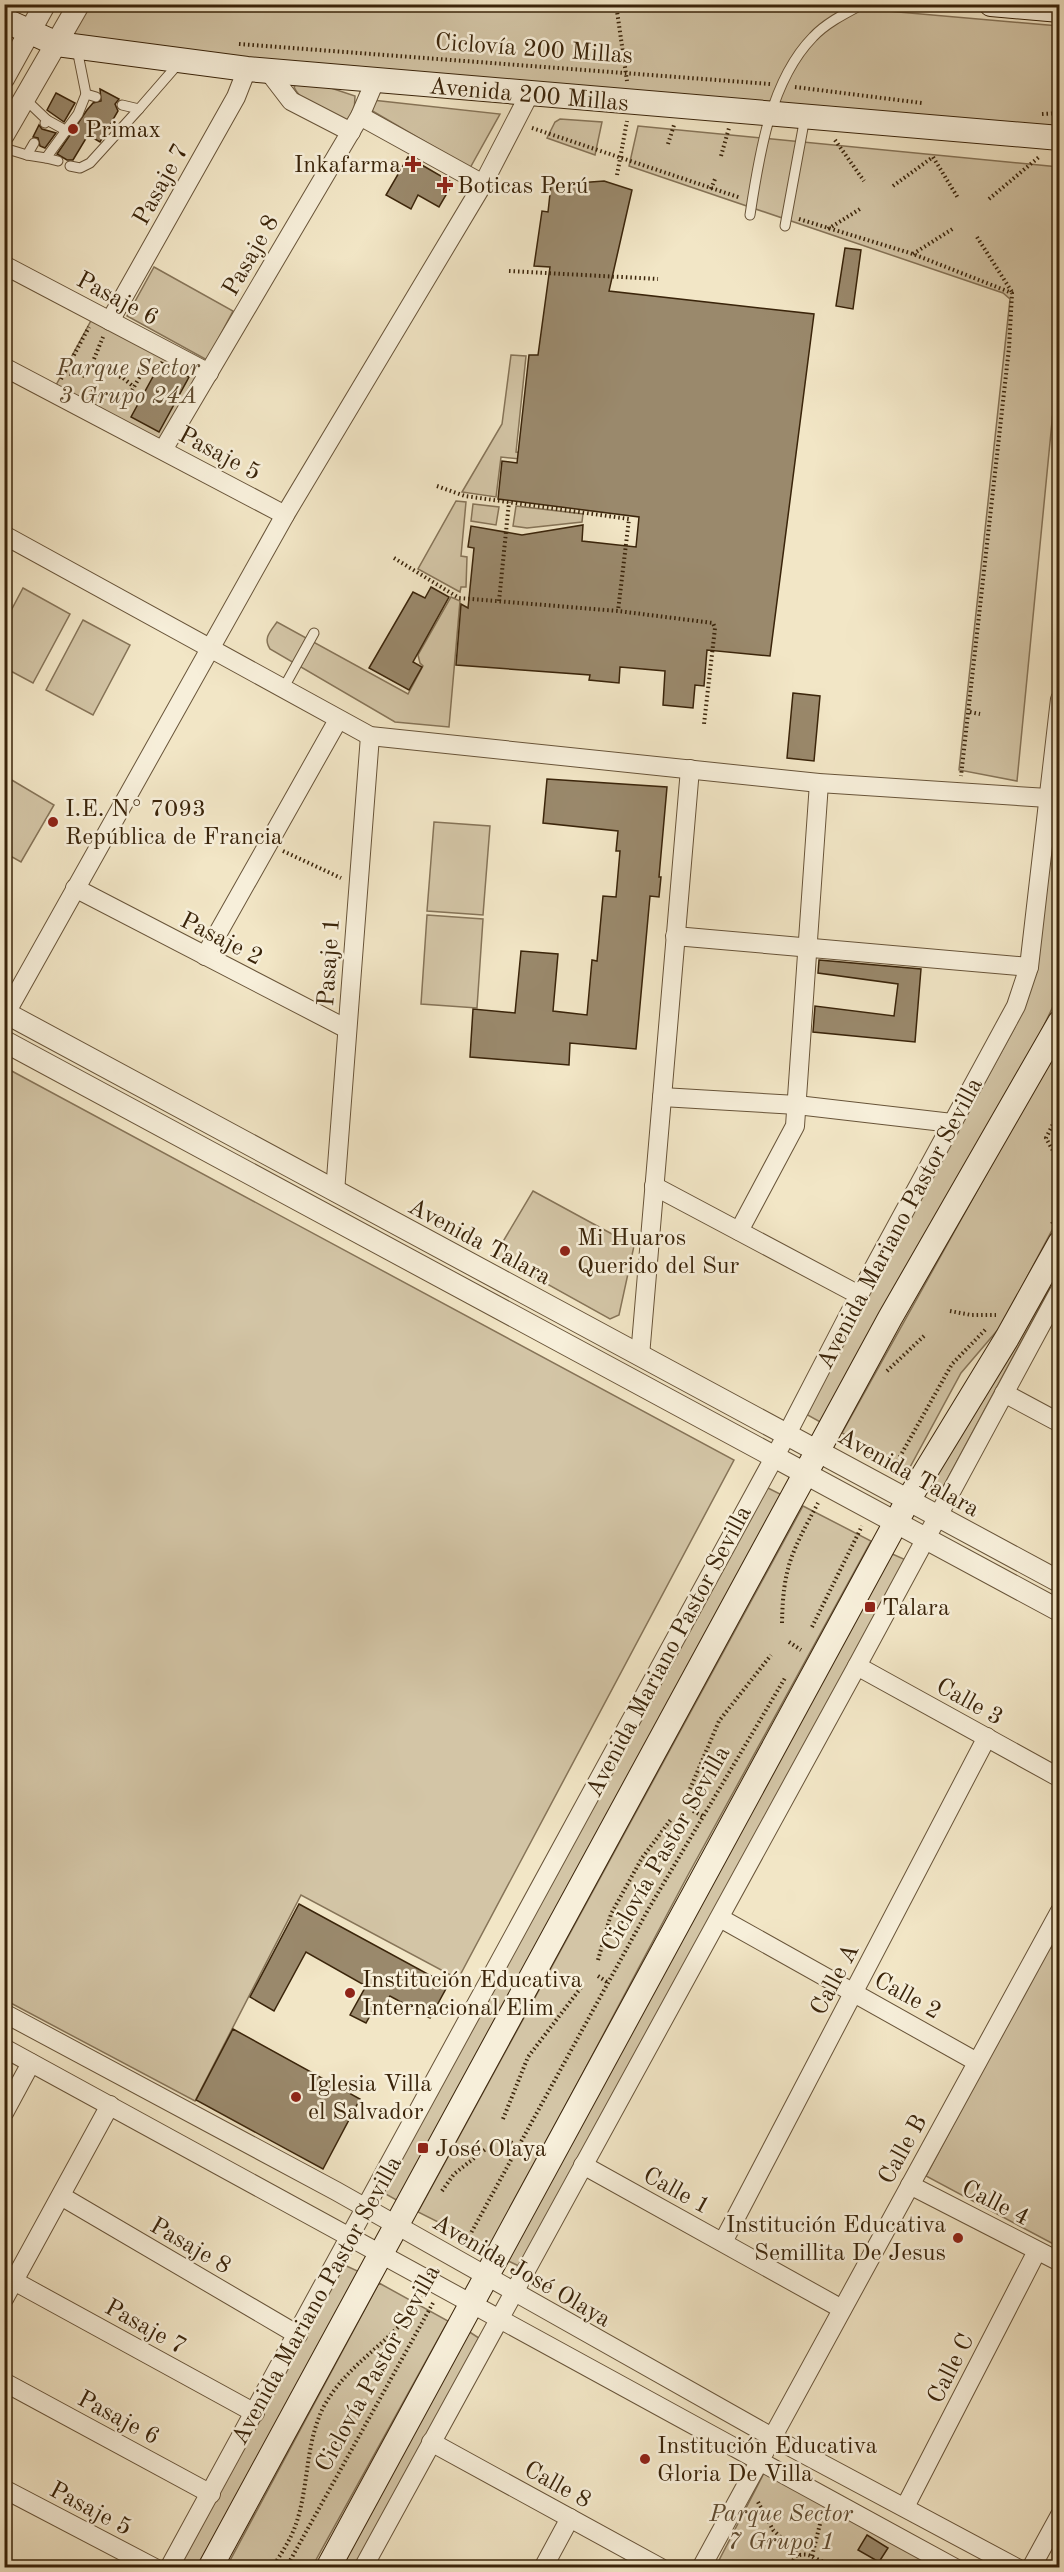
<svg xmlns="http://www.w3.org/2000/svg" width="1064" height="2572" font-family="'Old Standard TT',serif">
	<style>
		.green { fill: #d3c5a6; stroke: #867458; stroke-width: 1.5 }
		.building { fill: #9a896c; stroke: #3a240a; stroke-width: 1.5 }
		.lines { fill: none; stroke-linecap: round; stroke-linejoin: round }
		.service-casing { stroke: #685439; stroke-width: 11 }
		.minor-casing { stroke: #685439; stroke-width: 20 }
		.tertiary-casing { stroke: #685439; stroke-width: 23 }
		.secondary-casing { stroke: #3a240a; stroke-width: 26 }
		.path { stroke: #3a240a; stroke-width: 4; stroke-dasharray: 1.5 3; stroke-linecap: butt }
		.service { stroke: #f7efda; stroke-width: 9 }
		.minor { stroke: #f7efda; stroke-width: 18 }
		.tertiary { stroke: #f7efda; stroke-width: 21 }
		.secondary { stroke: #f7efda; stroke-width: 24 }
		.poi-dot { fill: #8f2418; stroke: #f7efda; stroke-width: 2 }
		.labels { text-anchor: middle; stroke-width: 5; stroke-linejoin: round; paint-order: stroke }
		.street-label { font-size: 24px; fill: #3a240a; stroke: #f7efda }
		.poi-label { font-size: 24px; fill: #3a240a; stroke: #f7efda; text-anchor: start }
		.park-label { font-size: 24px; font-style: italic; fill: #604c31; stroke: #f7efda }
	</style>
	<rect width="100%" height="100%" fill="#f2e6c6"/>
	<filter id="stains"><feTurbulence type="fractalNoise" baseFrequency=".00333" numOctaves="4"/><feColorMatrix values="0 0 0 0 .2 0 0 0 0 .09 0 0 0 0 .02 0 0 0 .5 -.17"/></filter>
	<radialGradient id="worn" r=".72"><stop offset=".6" stop-color="#630" stop-opacity="0"/><stop offset="1" stop-color="#630" stop-opacity=".3"/></radialGradient>
	<g class="green">
		<path d="M 87,4 L 807,4 L 1059,26 L 1059,127 L 257,60 L 70,39 Z"/>
		<path d="M 297,83 L 319,84 L 355,96 L 354,114 L 346,124 C 330,114 302,105 294,87 Z"/>
		<path d="M 372,100 L 500,114 L 470,168 L 369,109 Z"/>
		<path d="M 560,119 L 602,122 L 595,155 L 547,138 L 555,122 Z"/>
		<path d="M 638,126 L 1059,167 L 1059,350 L 1017,781 L 959,770 L 1010,299 L 1003,293 L 629,166 Z"/>
		<path d="M 154,267 L 233,311 L 207,360 L 127,316 Z"/>
		<path d="M 93,317 L 200,374 L 163,445 L 55,387 Z"/>
		<path d="M 511,355 L 526,356 L 516,452 L 589,460 L 588,466 L 501,457 L 496,497 L 462,492 L 502,424 Z"/>
		<path d="M 456,501 L 466,502 L 461,556 L 467,557 L 466,587 L 461,587 L 460,592 L 418,569 Z"/>
		<path d="M 473,504 L 499,507 L 496,525 L 471,521 Z"/>
		<path d="M 516,506 L 583,514 L 582,522 L 527,528 L 513,526 Z"/>
		<path d="M 23,588 L 70,614 L 33,683 L 5,668 L 5,622 Z"/>
		<path d="M 451,597 L 460,601 L 449,727 L 395,722 L 270,649 C 263,638 270,632 277,622 L 408,694 L 423,666 L 420,663 L 418,655 Z"/>
		<path d="M 83,620 L 130,645 L 93,715 L 46,690 Z"/>
		<path d="M 5,776 L 54,805 L 21,862 L 5,853 Z"/>
		<path d="M 1059,781 L 1059,994 L 1036,1042 L 822,1423 L 804,1413 L 1015,1027 Z"/>
		<path d="M 434,822 L 490,826 L 483,915 L 427,911 Z"/>
		<path d="M 427,915 L 483,919 L 477,1008 L 421,1004 Z"/>
		<path d="M 1059,1044 L 1059,1217 L 1001,1326 L 961,1373 L 909,1469 L 842,1433 Z"/>
		<path d="M 8,1069 L 734,1460 L 458,1979 L 301,1895 L 195,2101 L 5,2000 L 4,1076 Z"/>
		<path d="M 533,1191 L 634,1246 L 619,1315 L 610,1319 L 495,1255 Z"/>
		<path d="M 1050,1288 L 943,1487 L 929,1480 Z"/>
		<path d="M 764,1486 L 784,1496 L 400,2202 L 382,2192 Z"/>
		<path d="M 803,1506 L 871,1541 L 688,1875 L 490,2248 L 418,2212 Z"/>
		<path d="M 890,1553 L 906,1560 L 521,2267 L 506,2260 Z"/>
		<path d="M 1049,1946 L 1059,1952 L 1059,2247 L 926,2176 Z"/>
		<path d="M 342,2264 L 362,2273 L 201,2567 L 179,2568 Z"/>
		<path d="M 379,2283 L 448,2321 L 312,2567 L 226,2568 Z"/>
		<path d="M 468,2331 L 482,2340 L 358,2567 L 340,2568 Z"/>
		<path d="M 764,2473 L 940,2568 L 715,2568 Z"/>
	</g>
	<g class="building">
		<path d="M 100,89 L 119,99 L 115,104 L 118,111 L 100,142 L 88,135 L 73,160 L 67,160 L 57,154 L 87,110 L 93,103 L 101,101 Z"/>
		<path d="M 56,93 L 75,103 L 64,122 L 47,110 Z"/>
		<path d="M 39,125 L 42,129 L 56,133 L 45,148 L 40,146 L 38,138 L 33,137 Z"/>
		<path d="M 408,157 L 453,183 L 439,207 L 418,195 L 411,209 L 386,195 Z"/>
		<path d="M 604,181 L 632,190 L 609,291 L 814,314 L 770,656 L 707,650 L 704,686 L 695,685 L 693,708 L 663,705 L 665,671 L 620,667 L 619,683 L 589,680 L 590,675 L 456,665 L 461,604 L 468,608 L 474,548 L 468,547 L 471,526 L 522,535 L 583,525 L 582,541 L 636,547 L 639,517 L 498,499 L 502,461 L 517,463 L 529,355 L 538,355 L 550,267 L 534,266 L 542,211 L 548,212 L 551,185 Z"/>
		<path d="M 845,248 L 861,250 L 853,309 L 836,306 Z"/>
		<path d="M 161,362 L 189,377 L 159,432 L 131,417 Z"/>
		<path d="M 431,587 L 449,597 L 413,662 L 422,667 L 409,690 L 369,668 L 413,592 L 425,598 Z"/>
		<path d="M 793,693 L 820,696 L 814,761 L 787,758 Z"/>
		<path d="M 547,779 L 667,787 L 659,877 L 661,877 L 659,897 L 650,896 L 636,1049 L 570,1043 L 569,1065 L 470,1057 L 473,1009 L 515,1013 L 521,951 L 558,954 L 553,1011 L 587,1015 L 592,960 L 597,961 L 603,896 L 616,897 L 620,851 L 616,851 L 618,831 L 543,823 Z"/>
		<path d="M 819,960 L 921,969 L 915,1042 L 813,1032 L 815,1006 L 894,1016 L 898,984 L 818,973 Z"/>
		<path d="M 299,1904 L 448,1985 L 430,2018 L 390,1996 L 383,2009 L 376,2005 L 366,2023 L 350,2015 L 366,1986 L 306,1952 L 274,2011 L 250,1997 Z"/>
		<path d="M 233,2029 L 360,2099 L 323,2169 L 196,2100 Z"/>
		<path d="M 867,2535 L 888,2548 L 879,2562 L 858,2550 Z"/>
	</g>
	<g class="lines">
		<defs>
			<g id="service">
				<path d="M 77,49 L 86,94 L 96,97"/>
				<path d="M 25,99 L 47,120 L 45,123"/>
				<path d="M 122,105 L 139,109 L 179,63"/>
				<path d="M 47,120 L 67,131"/>
				<path d="M 4,148 L 27,155 L 34,143"/>
				<path d="M 27,155 L 46,158 L 78,114 L 86,94"/>
				<path d="M 46,158 L 58,161"/>
				<path d="M 70,166 L 80,168 L 90,163 L 139,109"/>
				<path d="M 750,215 C 759,156 770,81 813,37 C 826,23 846,13 863,4"/>
				<path d="M 785,226 L 805,117"/>
				<path d="M 283,689 L 314,633"/>
			</g>
			<g id="minor">
				<path d="M 268,71 L 291,101 L 351,132"/>
				<path d="M 360,116 L 483,184"/>
				<path d="M 4,265 L 209,373"/>
				<path d="M 110,321 L 236,97 L 247,69"/>
				<path d="M 4,367 L 285,515"/>
				<path d="M 163,450 L 360,116 L 375,81"/>
				<path d="M 4,535 L 370,736 L 819,783 L 1048,798"/>
				<path d="M 75,888 L 347,1029"/>
				<path d="M 675,936 L 1029,967"/>
				<path d="M 205,956 L 338,720"/>
				<path d="M 6,1013 L 285,515 L 483,184 L 530,93"/>
				<path d="M 662,1097 L 797,1105 L 952,1123"/>
				<path d="M 654,1186 L 859,1295"/>
				<path d="M 335,1192 L 370,736"/>
				<path d="M 739,1231 L 795,1126 L 819,783"/>
				<path d="M 640,1356 L 690,769"/>
				<path d="M 1004,1393 L 1060,1423"/>
				<path d="M 857,1666 L 1060,1778"/>
				<path d="M 720,1918 L 977,2062"/>
				<path d="M 4,2013 L 336,2191 L 772,2437 L 1017,2568"/>
				<path d="M 4,2048 L 955,2568"/>
				<path d="M 4,2113 L 31,2063"/>
				<path d="M 583,2165 L 842,2309"/>
				<path d="M 910,2185 L 1060,2262"/>
				<path d="M 61,2196 L 298,2335"/>
				<path d="M 723,2242 L 987,1737"/>
				<path d="M 14,2281 L 255,2413"/>
				<path d="M 4,2299 L 110,2105"/>
				<path d="M 4,2382 L 211,2494"/>
				<path d="M 431,2442 L 661,2568"/>
				<path d="M 4,2489 L 155,2568"/>
				<path d="M 905,2507 L 1037,2251"/>
				<path d="M 169,2568 L 787,1434 L 859,1295 L 1016,1006 L 1029,967 L 1060,699"/>
				<path d="M 363,2568 L 857,1666 L 1060,1290"/>
				<path d="M 543,2568 L 570,2518"/>
				<path d="M 701,2568 L 1060,1911"/>
				<path d="M 1031,2568 L 1060,2515"/>
			</g>
			<g id="tertiary">
				<path d="M 4,78 L 45,4"/>
				<path d="M 4,134 L 79,4"/>
				<path d="M 4,1012 L 1060,1582"/>
				<path d="M 4,1041 L 1060,1611"/>
			</g>
			<g id="secondary">
				<path d="M 991,4 L 1060,10"/>
				<path d="M 4,20 L 57,44 L 247,69 L 1060,138"/>
				<path d="M 210,2568 L 890,1318 L 1060,1022"/>
				<path d="M 328,2568 L 907,1502 L 1007,1338 L 1060,1243"/>
			</g>
		</defs>
		<use href="#service" class="service-casing"/>
		<use href="#minor" class="minor-casing"/>
		<use href="#tertiary" class="tertiary-casing"/>
		<use href="#secondary" class="secondary-casing"/>
		<g class="path">
			<path d="M 616,4 L 627,81"/>
			<path d="M 239,44 L 770,84"/>
			<path d="M 795,87 L 922,103"/>
			<path d="M 1042,114 L 1060,113"/>
			<path d="M 532,128 L 741,198"/>
			<path d="M 835,140 L 864,181"/>
			<path d="M 668,144 L 674,125"/>
			<path d="M 721,156 L 729,128"/>
			<path d="M 617,175 L 627,121"/>
			<path d="M 893,186 L 933,157 L 958,198"/>
			<path d="M 711,189 L 715,179"/>
			<path d="M 989,199 L 1039,157"/>
			<path d="M 799,219 L 913,254 L 1012,293 L 1009,348 L 961,776"/>
			<path d="M 828,229 L 860,209"/>
			<path d="M 977,237 L 1012,292"/>
			<path d="M 913,254 L 954,228"/>
			<path d="M 509,271 L 658,279"/>
			<path d="M 94,359 L 103,337"/>
			<path d="M 65,373 L 85,376"/>
			<path d="M 111,373 L 123,378 L 134,387"/>
			<path d="M 61,379 L 89,327"/>
			<path d="M 93,396 L 94,385"/>
			<path d="M 121,410 L 148,362"/>
			<path d="M 437,486 L 465,496 L 629,519 L 618,611"/>
			<path d="M 394,558 L 459,598 L 618,611 L 713,623 L 715,628 L 704,724"/>
			<path d="M 499,601 L 509,502"/>
			<path d="M 970,712 L 980,714"/>
			<path d="M 283,851 L 341,878"/>
			<path d="M 1060,1149 L 1057,1170 L 1060,1181"/>
			<path d="M 1057,1158 L 1046,1138 L 1060,1110"/>
			<path d="M 1052,1224 L 1060,1211"/>
			<path d="M 950,1311 L 971,1315 L 996,1315"/>
			<path d="M 887,1371 L 925,1335"/>
			<path d="M 893,1469 L 952,1364 L 986,1329"/>
			<path d="M 782,1623 C 783,1566 792,1552 818,1503"/>
			<path d="M 812,1627 L 862,1526"/>
			<path d="M 789,1642 L 801,1650"/>
			<path d="M 690,1789 L 719,1721 L 771,1655"/>
			<path d="M 693,1811 L 703,1816"/>
			<path d="M 598,1960 L 611,1914 L 642,1858 L 672,1818"/>
			<path d="M 598,1976 L 607,1982"/>
			<path d="M 503,2119 L 528,2057 L 583,1985"/>
			<path d="M 507,2140 L 517,2146"/>
			<path d="M 442,2191 L 454,2174 L 487,2148"/>
			<path d="M 465,2244 L 649,1908 L 785,1678"/>
			<path d="M 758,2502 L 773,2530 L 800,2555"/>
			<path d="M 812,2556 L 822,2516"/>
			<path d="M 817,2559 L 837,2568"/>
			<path d="M 272,2568 C 281,2554 291,2539 296,2524 C 309,2486 305,2445 323,2408 C 347,2362 395,2341 423,2297"/>
			<path d="M 286,2568 L 433,2303"/>
			<path d="M 733,2568 L 767,2568"/>
			<path d="M 788,2568 L 796,2556 C 807,2552 817,2556 820,2568"/>
			<path d="M 889,2568 L 896,2568"/>
		</g>
		<use href="#service" class="service"/>
		<use href="#minor" class="minor"/>
		<use href="#tertiary" class="tertiary"/>
		<use href="#secondary" class="secondary"/>
	</g>
	<g class="poi-dot">
		<circle cx="73" cy="129" r="6"/>
		<path d="M410 155h6v6h6v6h-6v6h-6v-6h-6v-6h6z"/>
		<path d="M442 176h6v6h6v6h-6v6h-6v-6h-6v-6h6z"/>
		<circle cx="53" cy="822" r="6"/>
		<circle cx="565" cy="1251" r="6"/>
		<rect x="864" y="1601" width="12" height="12" rx="3"/>
		<circle cx="350" cy="1993" r="6"/>
		<circle cx="296" cy="2097" r="6"/>
		<rect x="417" y="2142" width="12" height="12" rx="3"/>
		<circle cx="958" cy="2238" r="6"/>
		<circle cx="645" cy="2459" r="6"/>
	</g>
	<g class="labels">
		<g class="street-label">
			<text transform="translate(534 48) rotate(4)" y="8">Ciclovía 200 Millas</text>
			<text transform="translate(529 94) rotate(5)" y="8">Avenida 200 Millas</text>
			<text transform="translate(160 184) rotate(-61)" y="8">Pasaje 7</text>
			<text transform="translate(250 255) rotate(-60)" y="8">Pasaje 8</text>
			<text transform="translate(118 298) rotate(28)" y="8">Pasaje 6</text>
			<text transform="translate(220 453) rotate(28)" y="8">Pasaje 5</text>
			<text transform="translate(222 938) rotate(27)" y="8">Pasaje 2</text>
			<text transform="translate(328 962) rotate(-86)" y="8">Pasaje 1</text>
			<text transform="translate(899 1223) rotate(-62)" y="8">Avenida Mariano Pastor Sevilla</text>
			<text transform="translate(480 1241) rotate(28)" y="8">Avenida Talara</text>
			<text transform="translate(909 1472) rotate(29)" y="8">Avenida Talara</text>
			<text transform="translate(668 1651) rotate(-62)" y="8">Avenida Mariano Pastor Sevilla</text>
			<text transform="translate(970 1701) rotate(29)" y="8">Calle 3</text>
			<text transform="translate(665 1848) rotate(-60)" y="8">Ciclovía Pastor Sevilla</text>
			<text transform="translate(834 1979) rotate(-62)" y="8">Calle A</text>
			<text transform="translate(908 1995) rotate(29)" y="8">Calle 2</text>
			<text transform="translate(902 2149) rotate(-61)" y="8">Calle B</text>
			<text transform="translate(677 2190) rotate(29)" y="8">Calle 1</text>
			<text transform="translate(996 2202) rotate(27)" y="8">Calle 4</text>
			<text transform="translate(191 2245) rotate(30)" y="8">Pasaje 8</text>
			<text transform="translate(522 2270) rotate(30)" y="8">Avenida José Olaya</text>
			<text transform="translate(316 2300) rotate(-61)" y="8">Avenida Mariano Pastor Sevilla</text>
			<text transform="translate(146 2326) rotate(29)" y="8">Pasaje 7</text>
			<text transform="translate(377 2368) rotate(-61)" y="8">Ciclovía Pastor Sevilla</text>
			<text transform="translate(950 2368) rotate(-63)" y="8">Calle C</text>
			<text transform="translate(119 2417) rotate(28)" y="8">Pasaje 6</text>
			<text transform="translate(558 2484) rotate(29)" y="8">Calle 8</text>
			<text transform="translate(91 2508) rotate(28)" y="8">Pasaje 5</text>
		</g>
		<g class="poi-label">
			<text x="85" y="137">Primax</text>
			<text x="401" y="172" text-anchor="end">Inkafarma</text>
			<text x="457" y="193">Boticas Perú</text>
			<text x="65" y="816">I.E. N° 7093<tspan x="65" dy="28">República de Francia</tspan></text>
			<text x="577" y="1245">Mi Huaros<tspan x="577" dy="28">Querido del Sur</tspan></text>
			<text x="882" y="1615">Talara</text>
			<text x="362" y="1987">Institución Educativa<tspan x="362" dy="28">Internacional Elim</tspan></text>
			<text x="308" y="2091">Iglesia Villa<tspan x="308" dy="28">el Salvador</tspan></text>
			<text x="435" y="2156">José Olaya</text>
			<text x="946" y="2232" text-anchor="end">Institución Educativa<tspan x="946" dy="28">Semillita De Jesus</tspan></text>
			<text x="657" y="2453">Institución Educativa<tspan x="657" dy="28">Gloria De Villa</tspan></text>
		</g>
		<g class="park-label">
			<text x="128" y="375">Parque Sector<tspan x="128" dy="28">3 Grupo 24A</tspan></text>
			<text x="781" y="2521">Parque Sector<tspan x="781" dy="28">7 Grupo 1</tspan></text>
		</g>
	</g>
	<rect width="1064" height="2572" fill="none" stroke="#f2e6c6" stroke-width="24"/>
	<rect x="6" y="6" width="1052" height="2560" fill="none" stroke="#3a240a" stroke-width="3"/>
	<rect x="12" y="12" width="1040" height="2548" fill="none" stroke="#3a240a" stroke-width="1.5"/>
	<rect width="100%" height="100%" filter="url(#stains)"/>
	<rect width="100%" height="100%" fill="url(#worn)"/>
</svg>
